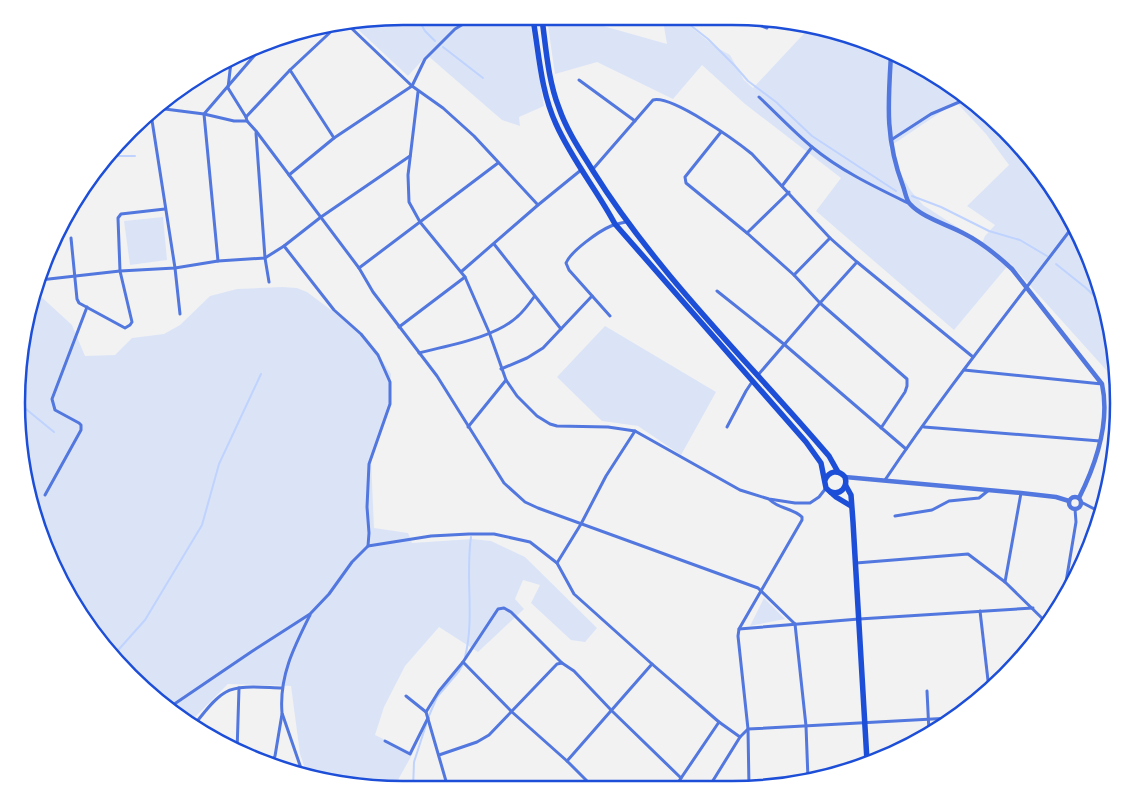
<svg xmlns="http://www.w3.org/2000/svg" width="1135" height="806" font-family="Mulish,sans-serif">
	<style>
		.green { fill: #dbe4f7; fill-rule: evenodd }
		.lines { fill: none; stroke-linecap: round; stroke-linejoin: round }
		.stream { stroke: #bfd3fe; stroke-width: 2 }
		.minor { stroke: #5277de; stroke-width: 3 }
		.tertiary { stroke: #5277de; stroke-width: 4.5 }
		.primary { stroke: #1d4ed8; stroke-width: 5.5 }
		.rim { fill: none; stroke: #1d4ed8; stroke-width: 2.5 }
	</style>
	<rect width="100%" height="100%" fill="#f2f2f2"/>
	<g class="green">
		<path d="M 403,16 L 510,18 L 511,23 L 530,22 L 544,106 L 519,117 L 520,126 L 502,120 L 427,55 L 408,76 L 351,23 Z"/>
		<path d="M 547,19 L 582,20 L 667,44 L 663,21 L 686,23 L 714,46 L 730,55 L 744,80 L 753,88 L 812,25 L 926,68 L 1023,148 L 1067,210 L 1098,279 L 1115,353 L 1117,398 L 1115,396 L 1107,371 L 1010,263 L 954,330 L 816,211 L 841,178 L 745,104 L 702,65 L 673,99 L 597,62 L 555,74 ZM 956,102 L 986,134 L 1009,165 L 967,206 L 995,225 L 985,236 L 982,243 L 923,205 L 911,191 L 899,171 L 889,147 Z"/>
		<path d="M 163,217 L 167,260 L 130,265 L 124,221 Z"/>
		<path d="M 282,287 L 297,288 L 307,292 L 355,328 L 378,354 L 391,374 L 389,407 L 371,459 L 374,528 L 408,533 L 412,543 L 472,539 L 491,541 L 525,557 L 597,628 L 585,642 L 571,640 L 531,603 L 540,585 L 523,580 L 515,599 L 524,609 L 478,652 L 439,627 L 405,666 L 384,707 L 375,735 L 413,753 L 393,789 L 378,789 L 308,777 L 300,754 L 291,686 L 228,684 L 189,723 L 167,710 L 112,658 L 46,551 L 20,453 L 24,328 L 36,292 L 72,325 L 85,356 L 115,355 L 132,338 L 164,334 L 180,325 L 210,296 L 237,289 Z"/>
		<path d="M 605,326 L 716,392 L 681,455 L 638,426 L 602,421 L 557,377 Z"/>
		<path d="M 764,598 L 785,619 L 750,626 Z"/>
	</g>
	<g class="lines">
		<g class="stream">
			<path d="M 417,17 L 425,31 L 435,41"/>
			<path d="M 685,21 L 708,39 L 735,66 L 748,81 L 776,102 L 812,136 L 896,191"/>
			<path d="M 443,47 L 483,78"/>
			<path d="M 107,156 L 135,156"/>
			<path d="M 912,196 L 941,207 L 989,231 L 1020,240 L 1047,256"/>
			<path d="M 1056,264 L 1086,288 L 1104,305"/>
			<path d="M 21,405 L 54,432"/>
			<path d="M 112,657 L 145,620 L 202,525 L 219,464 L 261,374"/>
			<path d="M 465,657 C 475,618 465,577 471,537"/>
			<path d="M 428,718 L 437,697 L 459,671 L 463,664"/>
			<path d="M 413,789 L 414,762 L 426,725"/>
		</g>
		<g class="minor">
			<path d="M 754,23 L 767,28"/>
			<path d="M 347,24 L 412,86 L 443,108 L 474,136 L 538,205"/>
			<path d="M 231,62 L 228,88 L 246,117 L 247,121 L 256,131 L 359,268 L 373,292 L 437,376 L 504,483 L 525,502 L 538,508 L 758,588 L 795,624"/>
			<path d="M 221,66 L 230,68"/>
			<path d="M 290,70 L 334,138"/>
			<path d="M 579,80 L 635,121"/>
			<path d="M 418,92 L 408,175 L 409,202 L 420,222 L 465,277 L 489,332 L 506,380 L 517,396 L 537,416 L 550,424 L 557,426 L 608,427 L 635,431 L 740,490 L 769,499 L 795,503 L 810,503 L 819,497 L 826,488"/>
			<path d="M 759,97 C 777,114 794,132 812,147 C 841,171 875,187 908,203"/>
			<path d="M 157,108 L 204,114 L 234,121 L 247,121"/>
			<path d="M 151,114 L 175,268 L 180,314"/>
			<path d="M 246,117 L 290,70 L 338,25"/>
			<path d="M 721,132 L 685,177 L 686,183 L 747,233 L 794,275 L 820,303 L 907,379 L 907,386 L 905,392 L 881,428"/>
			<path d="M 256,133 L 265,258 L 269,282"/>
			<path d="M 891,140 L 931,114 L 964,100"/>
			<path d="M 593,169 L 653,100 C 672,95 736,141 752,154 L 830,238 L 857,262 L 973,357"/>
			<path d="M 289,175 L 334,138 L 412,86 L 425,59 L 455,29 L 465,23 L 486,18"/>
			<path d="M 782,186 L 812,147"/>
			<path d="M 747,233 L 789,192"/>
			<path d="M 71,238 L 77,299 L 79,303 L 125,328 L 130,325 L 132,322 L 120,271 L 118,218 L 121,214 L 165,209"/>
			<path d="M 494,244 L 561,329"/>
			<path d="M 218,261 L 204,114 L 260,49"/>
			<path d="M 359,268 L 498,163"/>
			<path d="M 462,271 L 538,205 L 581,170"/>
			<path d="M 794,275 L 830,238"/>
			<path d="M 40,280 L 120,271 L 175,268 L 218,261 L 265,258 L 284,246 L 321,217 L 410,156"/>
			<path d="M 717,291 L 785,345 L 906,449"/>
			<path d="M 610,316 L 569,270 L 566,263 C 571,251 599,231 611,226 C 616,224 621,223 626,222"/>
			<path d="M 399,327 L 465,277"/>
			<path d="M 419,353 C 449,345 494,338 517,317 C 524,311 529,304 534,297"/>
			<path d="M 501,369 L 527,358 L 543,348 L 592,296"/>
			<path d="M 964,370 L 1102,384"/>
			<path d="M 758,375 L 820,303 L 857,262"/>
			<path d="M 468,427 L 506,380"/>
			<path d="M 727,427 L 746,391 L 752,382"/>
			<path d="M 924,427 L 1100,441"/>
			<path d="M 885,480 C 944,392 1010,310 1074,225"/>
			<path d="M 45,495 L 81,430 L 81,425 L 79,423 L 55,410 L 52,399 L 87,307"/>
			<path d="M 1081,502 L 1102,513"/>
			<path d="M 895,516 L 932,510 L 949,501 L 979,498 L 989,490"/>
			<path d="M 368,546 L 431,536 L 469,534 L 494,534 L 530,542 L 557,563 L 574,594 L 652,664 L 719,722 L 740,737"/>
			<path d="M 557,563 L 581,524 L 606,476 L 635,431"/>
			<path d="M 856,563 L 968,554 L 1005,582 L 1048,624"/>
			<path d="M 1005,582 L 1021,493"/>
			<path d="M 1063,600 L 1076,522 L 1075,509"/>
			<path d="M 980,611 L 989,689"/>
			<path d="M 795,624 L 806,726 L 808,779"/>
			<path d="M 739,629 L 859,619 L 1033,608"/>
			<path d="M 463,662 L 512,712 L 567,761 L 594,788"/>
			<path d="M 927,691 L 929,732"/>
			<path d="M 406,696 L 426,712 L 448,788"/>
			<path d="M 983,697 L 1006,670 L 1025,653"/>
			<path d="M 167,709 L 251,652 L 310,614 L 329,594 L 352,562 L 368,546 L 369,533 L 367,507 L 369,464 L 390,404 L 390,382 L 378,355 L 361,334 L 334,310 L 284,246"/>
			<path d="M 426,712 L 439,691 L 463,662 L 498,609 L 504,608 L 511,612 L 562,663"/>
			<path d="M 193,726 C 203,715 213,699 226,692 C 239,684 267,688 282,688"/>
			<path d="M 385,741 L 410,754 L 428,718"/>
			<path d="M 237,752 L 239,688"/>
			<path d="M 439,755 L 477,742 L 489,735 L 557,664 L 562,663 L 574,671 L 612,711 L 681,778"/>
			<path d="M 567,761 L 652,664"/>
			<path d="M 270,764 L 275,756 L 282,714"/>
			<path d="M 304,777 L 282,713 C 279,676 294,647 310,615"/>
			<path d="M 675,787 L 719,722"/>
			<path d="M 709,787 L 740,737 L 748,729 L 951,718"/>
			<path d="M 749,787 L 748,729 L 738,636 L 739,629 L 802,520 L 802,517 C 793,508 779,509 770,500"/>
		</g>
		<g class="tertiary">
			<path d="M 891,55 C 888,104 885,139 903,186 C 905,191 906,200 910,204 C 923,218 946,224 963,233 C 981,242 997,255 1012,269 L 1102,384 C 1110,421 1096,464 1079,498"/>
			<path d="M 845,477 L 1021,493 L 1056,497 L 1069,501"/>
			<circle cx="1075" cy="503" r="6"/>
		</g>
		<g class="primary">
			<path d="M 533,19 C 539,54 541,92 556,124 C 572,160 597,190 615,224 L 806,442 L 821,463 L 826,488 L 836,497 L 851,506"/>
			<path d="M 542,19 C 546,48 548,80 559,108 C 567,131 580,150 593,171 C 658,275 750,363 829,456 L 838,472"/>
			<path d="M 825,480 C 829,471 838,469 845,477 C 848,487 841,495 831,492"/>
			<path d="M 846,486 L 851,495 L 853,522 L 867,761"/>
		</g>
	</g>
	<path d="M0 0H1135V806H0ZM403 25H732A378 378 0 0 1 1110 403V403A378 378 0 0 1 732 781H403A378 378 0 0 1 25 403V403A378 378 0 0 1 403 25Z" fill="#fff" fill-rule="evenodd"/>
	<path class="rim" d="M403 25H732A378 378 0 0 1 1110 403V403A378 378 0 0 1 732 781H403A378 378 0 0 1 25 403V403A378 378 0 0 1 403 25Z"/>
</svg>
